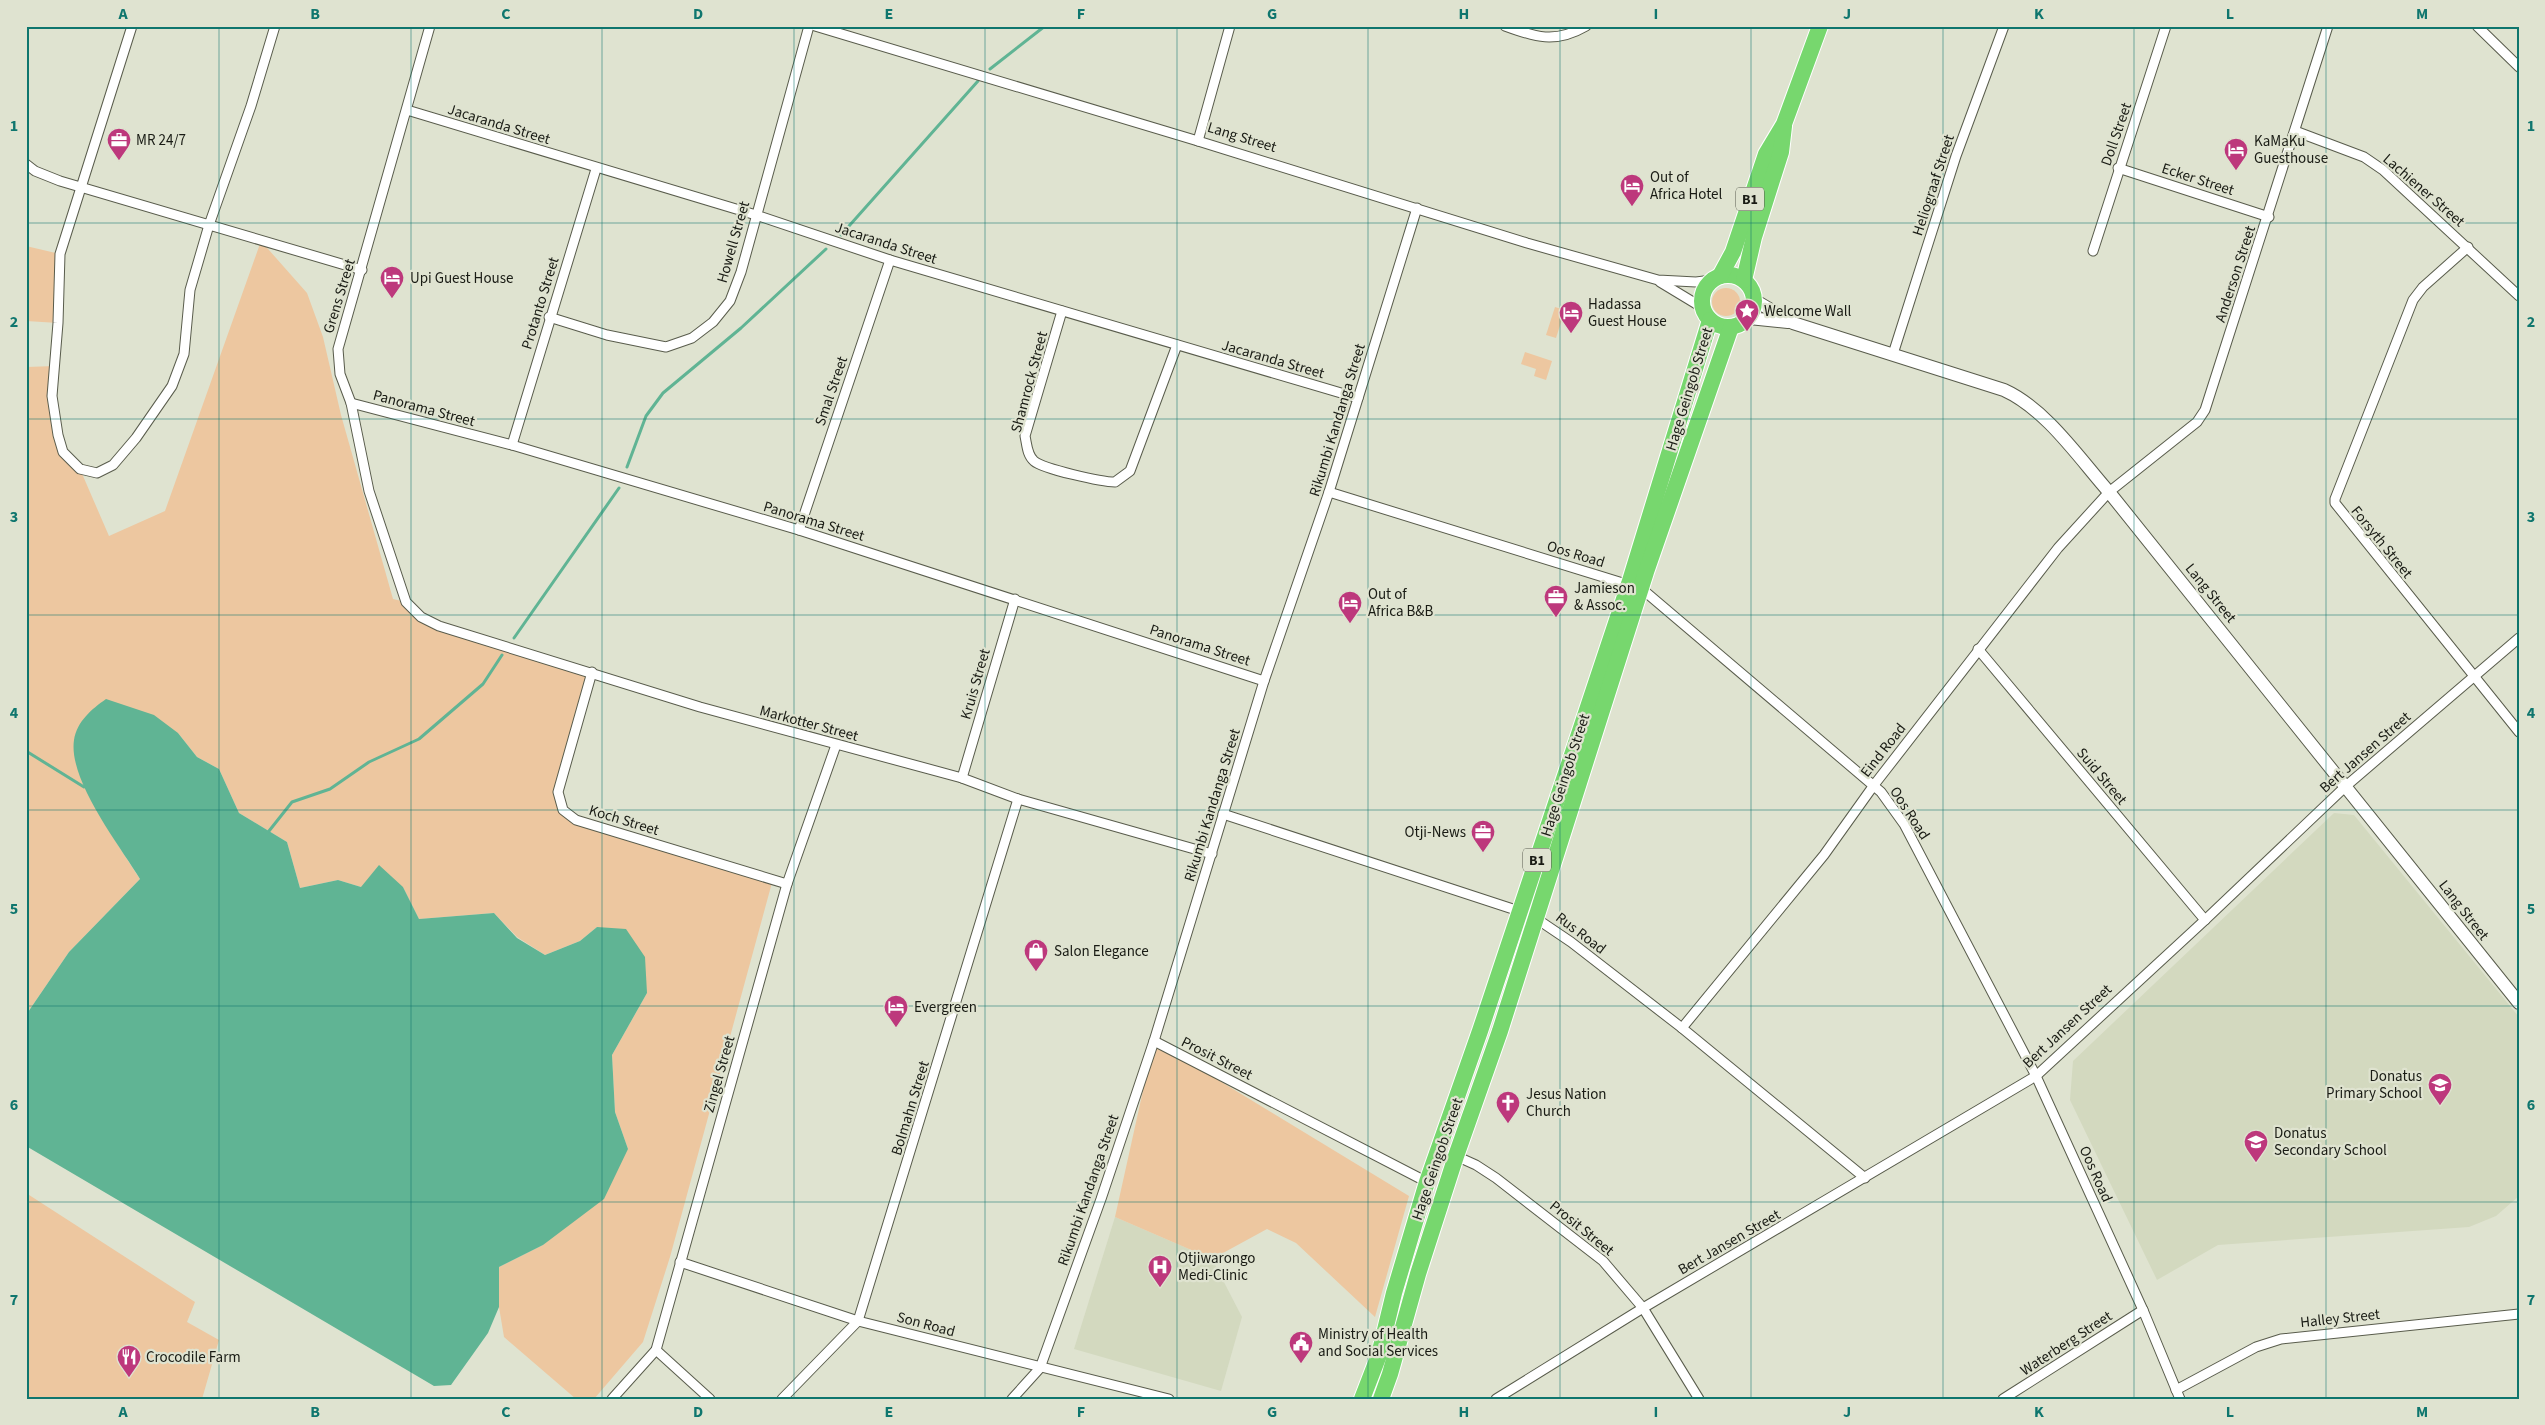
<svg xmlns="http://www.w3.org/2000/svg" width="2545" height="1425" font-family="'Source Sans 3',sans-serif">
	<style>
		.built { fill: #d3d9bf }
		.green { fill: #edc7a0 }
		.water { fill: #60b494 }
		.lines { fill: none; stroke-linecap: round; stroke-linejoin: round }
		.stream { stroke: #60b494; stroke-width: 3 }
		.street-casing { stroke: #595c4c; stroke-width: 11 }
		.secondary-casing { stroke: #595c4c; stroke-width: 14 }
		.highway-casing { stroke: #fff; stroke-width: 18 }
		.street { stroke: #fff; stroke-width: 9 }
		.secondary { stroke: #fff; stroke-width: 12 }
		.highway { stroke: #77d76e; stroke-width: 16 }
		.grid { fill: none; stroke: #0f766e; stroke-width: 1; stroke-opacity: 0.55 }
		.labels { text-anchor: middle; stroke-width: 4.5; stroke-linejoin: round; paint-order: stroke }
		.shield { fill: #dfe3d0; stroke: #54574c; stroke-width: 1 }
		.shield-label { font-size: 14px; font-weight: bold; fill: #191b14 }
		.street-label { font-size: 15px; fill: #191b14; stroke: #dfe3d0 }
		.poi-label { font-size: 15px; fill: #191b14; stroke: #dfe3d0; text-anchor: start }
		.neatline { fill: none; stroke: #0f766e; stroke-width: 2 }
		.grid-label { font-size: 16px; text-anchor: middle; font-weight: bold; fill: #0f766e }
	</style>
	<rect width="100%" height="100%" fill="#dfe3d0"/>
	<g class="built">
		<path d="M 2334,813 L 2354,815 L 2519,1017 L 2519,1196 L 2496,1216 L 2469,1227 L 2218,1245 L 2157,1280 L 2070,1100 L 2073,1061 Z"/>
		<path d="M 1115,1217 L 1212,1259 L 1242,1317 L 1221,1391 L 1074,1349 Z"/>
	</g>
	<g class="green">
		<path d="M 261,241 L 307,293 L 323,337 L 341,415 L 393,599 L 406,602 L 421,617 L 592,672 L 558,792 L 563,810 L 576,820 L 773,879 L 670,1257 L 643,1342 L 594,1399 L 576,1399 L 504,1337 L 499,1307 L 499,1267 L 543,1245 L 628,1149 L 615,1112 L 612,1055 L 647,993 L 597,927 L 580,941 L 545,955 L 517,937 L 494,913 L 419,919 L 403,887 L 361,887 L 338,880 L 300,888 L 287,842 L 239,813 L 219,769 L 197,757 L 178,733 L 76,758 C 89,804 115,840 140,879 L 69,952 L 26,1015 L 26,367 L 55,366 L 52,396 L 63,451 L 80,469 L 109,536 L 165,511 Z"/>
		<path d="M 26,246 L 60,254 L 58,323 L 26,321 Z"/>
		<circle cx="1726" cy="302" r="14"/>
		<path d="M 1555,307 L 1565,310 L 1556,338 L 1546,335 Z"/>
		<path d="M 1525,352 L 1552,361 L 1546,380 L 1534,376 L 1536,369 L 1521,364 Z"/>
		<path d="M 1154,1041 L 1409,1196 L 1375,1317 L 1296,1243 L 1267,1229 L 1212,1259 L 1115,1217 Z"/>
		<path d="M 26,1193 L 195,1302 L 187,1322 L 219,1340 L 202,1399 L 26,1399 Z"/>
	</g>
	<path class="water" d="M 106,699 L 154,715 L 178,733 L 197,757 L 219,769 L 239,813 L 287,842 L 300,888 L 338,880 L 361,887 L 379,865 L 403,887 L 419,919 L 494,913 L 517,938 L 545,955 L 580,941 L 597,927 L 626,929 L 645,957 L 647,993 L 612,1055 L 615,1112 L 628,1149 L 604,1199 L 543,1245 L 499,1267 L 499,1307 L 488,1333 L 451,1385 L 434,1386 L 26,1146 L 26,1015 L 69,952 L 140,879 C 120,846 68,780 74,740 C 77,721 92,709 106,699 Z"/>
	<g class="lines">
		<g class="stream">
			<path d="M 990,69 L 1045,26"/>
			<path d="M 841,235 L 978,81"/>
			<path d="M 627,467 L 646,416 L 663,393 L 741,328 L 826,249"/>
			<path d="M 514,638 L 619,488"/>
			<path d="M 26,751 L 84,787"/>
			<path d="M 269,831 L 292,802 L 330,789 L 369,762 L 419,739 L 483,684 L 502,655"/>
		</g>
		<defs>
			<g id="street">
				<path d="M 132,26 L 60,254 L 58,323 L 52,396 L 58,435 L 63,452 L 80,469 L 97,473 L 113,465 L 136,438 L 172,386 L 184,354 L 190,290 L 209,225 L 251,106 L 275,26"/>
				<path d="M 430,26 L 338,349 L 340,374 L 351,403 L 369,491 L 406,602 L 421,617 L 439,626 L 700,707 L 962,778 L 1018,799 L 1212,854"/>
				<path d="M 815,26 L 1198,141 L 1527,243 L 1658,280 L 1696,282 L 1712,280"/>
				<path d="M 1505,26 C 1535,37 1555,44 1586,26"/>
				<path d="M 2477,26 L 2519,67"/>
				<path d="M 407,110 L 756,215 L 890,260 L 1358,398"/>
				<path d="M 2295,131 L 2364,157 L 2383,170 L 2519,296"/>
				<path d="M 1198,141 L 1230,26"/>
				<path d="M 26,164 L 35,171 L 60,181 L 362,270"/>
				<path d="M 2118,168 L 2269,217"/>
				<path d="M 2468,247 L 2423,287 L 2413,300 L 2335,499 L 2335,503 L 2519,732"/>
				<path d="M 2093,251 L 2166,26"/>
				<path d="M 1660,282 L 1703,308"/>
				<path d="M 1062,311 L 1025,436 C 1027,445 1027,455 1034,461 C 1043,469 1102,482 1115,482 L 1130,471 L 1177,345"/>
				<path d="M 549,317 L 607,335 L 666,347 L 692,338 L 713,322 L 730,301 L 741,272 L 809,26"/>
				<path d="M 1893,354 L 1956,156 L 2004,26"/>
				<path d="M 351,403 L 512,445 L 799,530 L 1264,681"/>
				<path d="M 512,445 L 596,169"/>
				<path d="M 1329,492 L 1642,589 L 1881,792 L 1904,824 L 2036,1076 L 2143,1310 L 2180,1399"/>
				<path d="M 799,530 L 890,260"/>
				<path d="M 1978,649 L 2205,920"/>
				<path d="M 592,672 L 558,792 L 563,810 L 576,820 L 787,884"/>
				<path d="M 962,778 L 1015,599"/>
				<path d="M 1223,814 L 1522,912"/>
				<path d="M 1534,917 L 1571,942 L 1682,1028 L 1865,1178"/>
				<path d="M 1682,1028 L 1824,855 L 1874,785 L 2058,548 L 2109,492 L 2197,422 L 2205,410 L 2328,26"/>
				<path d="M 1154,1041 L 1427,1182"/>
				<path d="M 1456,1156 L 1476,1165 L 1496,1178 L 1603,1261 L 1643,1308 L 1699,1399"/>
				<path d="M 680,1262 L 858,1321 L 1169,1399"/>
				<path d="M 656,1350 L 710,1399"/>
				<path d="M 2176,1390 L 2256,1347 L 2281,1339 L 2519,1314"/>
				<path d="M 612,1399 L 656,1350 L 787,884 L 836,745"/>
				<path d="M 782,1399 L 858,1321 L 1018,799"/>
				<path d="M 1012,1399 L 1040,1368 L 1101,1199 L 1154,1041 L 1264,681 L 1329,492 L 1417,208"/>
				<path d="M 1496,1399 L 1643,1308 L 2036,1076 L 2205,920 L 2346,786 L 2519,638"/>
				<path d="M 2003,1399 L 2143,1310"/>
			</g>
			<g id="secondary">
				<path d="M 1754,300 L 1793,323 L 2004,390 C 2046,409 2079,458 2109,492 L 2519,1003"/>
				<path d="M 1749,318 L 1788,322"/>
			</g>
			<g id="highway">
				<circle cx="1728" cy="301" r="26"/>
				<path d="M 1720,276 L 1733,252 L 1766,154 L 1784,124 L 1820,26"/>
				<path d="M 1744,280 L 1754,237 L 1781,152 L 1784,126"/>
				<path d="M 1362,1399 L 1379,1355 L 1394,1293 L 1427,1182 L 1480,1031 L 1629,584 L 1710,320"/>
				<path d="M 1381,1399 L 1390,1374 L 1418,1274 L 1456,1156 L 1500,1031 L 1646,572 L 1731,327"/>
			</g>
		</defs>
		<use href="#street" class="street-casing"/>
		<use href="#secondary" class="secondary-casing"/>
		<use href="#highway" class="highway-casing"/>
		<use href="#street" class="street"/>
		<use href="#secondary" class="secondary"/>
		<use href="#highway" class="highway"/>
	</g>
	<path class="grid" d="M 219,26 L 219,1399M 411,26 L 411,1399M 602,26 L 602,1399M 794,26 L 794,1399M 985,26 L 985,1399M 1177,26 L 1177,1399M 1368,26 L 1368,1399M 1560,26 L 1560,1399M 1751,26 L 1751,1399M 1943,26 L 1943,1399M 2134,26 L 2134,1399M 2326,26 L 2326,1399M 26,223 L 2519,223M 26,419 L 2519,419M 26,615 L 2519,615M 26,810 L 2519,810M 26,1006 L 2519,1006M 26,1202 L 2519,1202"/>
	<defs>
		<symbol id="office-pin" viewBox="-11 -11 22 30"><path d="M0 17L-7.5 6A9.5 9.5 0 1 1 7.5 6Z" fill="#bd387c" stroke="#dfe3d0"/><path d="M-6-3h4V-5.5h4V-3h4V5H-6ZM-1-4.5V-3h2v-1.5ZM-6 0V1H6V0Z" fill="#fff"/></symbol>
		<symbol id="hotel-pin" viewBox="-11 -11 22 30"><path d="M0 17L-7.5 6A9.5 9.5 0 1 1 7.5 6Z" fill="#bd387c" stroke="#dfe3d0"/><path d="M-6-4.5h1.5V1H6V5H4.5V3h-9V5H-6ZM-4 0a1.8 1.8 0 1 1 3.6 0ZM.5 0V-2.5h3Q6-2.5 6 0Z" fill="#fff"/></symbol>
		<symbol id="sight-pin" viewBox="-11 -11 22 30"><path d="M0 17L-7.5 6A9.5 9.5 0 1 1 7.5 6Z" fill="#bd387c" stroke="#dfe3d0"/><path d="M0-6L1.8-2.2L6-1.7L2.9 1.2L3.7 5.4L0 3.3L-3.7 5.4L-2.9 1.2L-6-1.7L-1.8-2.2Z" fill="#fff"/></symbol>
		<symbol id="shop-pin" viewBox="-11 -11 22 30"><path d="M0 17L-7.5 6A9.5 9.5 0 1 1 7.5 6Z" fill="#bd387c" stroke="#dfe3d0"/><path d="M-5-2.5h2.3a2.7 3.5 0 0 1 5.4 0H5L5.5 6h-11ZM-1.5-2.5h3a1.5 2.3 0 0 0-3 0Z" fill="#fff"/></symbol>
		<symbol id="school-pin" viewBox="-11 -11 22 30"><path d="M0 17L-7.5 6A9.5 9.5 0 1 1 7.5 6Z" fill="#bd387c" stroke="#dfe3d0"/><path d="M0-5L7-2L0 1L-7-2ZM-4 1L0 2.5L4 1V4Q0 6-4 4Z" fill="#fff"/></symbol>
		<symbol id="church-pin" viewBox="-11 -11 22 30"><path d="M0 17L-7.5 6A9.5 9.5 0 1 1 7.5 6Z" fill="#bd387c" stroke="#dfe3d0"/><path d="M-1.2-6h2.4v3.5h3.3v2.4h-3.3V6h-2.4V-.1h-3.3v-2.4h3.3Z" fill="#fff"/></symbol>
		<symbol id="hospital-pin" viewBox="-11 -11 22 30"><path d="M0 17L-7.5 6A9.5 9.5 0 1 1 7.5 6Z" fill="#bd387c" stroke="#dfe3d0"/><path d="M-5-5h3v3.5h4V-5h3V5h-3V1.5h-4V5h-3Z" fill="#fff"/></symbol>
		<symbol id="civic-pin" viewBox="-11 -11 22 30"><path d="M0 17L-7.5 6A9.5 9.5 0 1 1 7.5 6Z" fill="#bd387c" stroke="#dfe3d0"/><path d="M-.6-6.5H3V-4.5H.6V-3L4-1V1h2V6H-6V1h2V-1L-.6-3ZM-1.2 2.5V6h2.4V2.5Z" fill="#fff"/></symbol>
		<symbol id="restaurant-pin" viewBox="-11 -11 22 30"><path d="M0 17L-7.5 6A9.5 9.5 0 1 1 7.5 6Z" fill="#bd387c" stroke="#dfe3d0"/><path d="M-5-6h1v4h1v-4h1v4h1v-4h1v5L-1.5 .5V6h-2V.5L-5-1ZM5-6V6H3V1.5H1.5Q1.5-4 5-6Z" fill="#fff"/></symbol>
	</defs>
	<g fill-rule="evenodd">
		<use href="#office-pin" x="105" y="126" width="28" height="38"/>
		<use href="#hotel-pin" x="2222" y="136" width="28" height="38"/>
		<use href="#hotel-pin" x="1618" y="172" width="28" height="38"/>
		<use href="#hotel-pin" x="378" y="264" width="28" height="38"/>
		<use href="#sight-pin" x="1733" y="297" width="28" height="38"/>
		<use href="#hotel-pin" x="1557" y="299" width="28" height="38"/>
		<use href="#office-pin" x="1542" y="583" width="28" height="38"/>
		<use href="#hotel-pin" x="1336" y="589" width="28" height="38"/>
		<use href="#office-pin" x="1469" y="818" width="28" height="38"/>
		<use href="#shop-pin" x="1022" y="937" width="28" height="38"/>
		<use href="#hotel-pin" x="882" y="993" width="28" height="38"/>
		<use href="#school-pin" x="2426" y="1071" width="28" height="38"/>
		<use href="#church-pin" x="1494" y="1089" width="28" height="38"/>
		<use href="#school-pin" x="2242" y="1128" width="28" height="38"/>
		<use href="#hospital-pin" x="1146" y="1253" width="28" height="38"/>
		<use href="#civic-pin" x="1287" y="1329" width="28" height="38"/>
		<use href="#restaurant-pin" x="115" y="1343" width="28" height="38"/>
	</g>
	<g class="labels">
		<g class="shield">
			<rect x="1736" y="187.5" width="28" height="23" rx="4"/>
			<rect x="1523" y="848.5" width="28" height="23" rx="4"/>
		</g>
		<g class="shield-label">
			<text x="1750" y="204">B1</text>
			<text x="1537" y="865">B1</text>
		</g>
		<g class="street-label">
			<text transform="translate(499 124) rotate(17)" y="5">Jacaranda Street</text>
			<text transform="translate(2116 134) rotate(-71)" y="5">Doll Street</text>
			<text transform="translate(1242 137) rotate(17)" y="5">Lang Street</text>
			<text transform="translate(2198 179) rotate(18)" y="5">Ecker Street</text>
			<text transform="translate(1933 185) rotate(-72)" y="5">Heliograaf Street</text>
			<text transform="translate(2424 190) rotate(41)" y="5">Lachiener Street</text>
			<text transform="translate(733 242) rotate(-74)" y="5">Howell Street</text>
			<text transform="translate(886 243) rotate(18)" y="5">Jacaranda Street</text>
			<text transform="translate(2235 274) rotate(-72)" y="5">Anderson Street</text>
			<text transform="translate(339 296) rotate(-73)" y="5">Grens Street</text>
			<text transform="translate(540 303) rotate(-73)" y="5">Protanto Street</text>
			<text transform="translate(1273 359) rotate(16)" y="5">Jacaranda Street</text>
			<text transform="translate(1029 382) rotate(-75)" y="5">Shamrock Street</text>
			<text transform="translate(1689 389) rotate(-73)" y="5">Hage Geingob Street</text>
			<text transform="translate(831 391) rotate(-71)" y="5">Smal Street</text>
			<text transform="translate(424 408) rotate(15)" y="5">Panorama Street</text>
			<text transform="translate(1337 420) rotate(-73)" y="5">Rikumbi Kandanga Street</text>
			<text transform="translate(814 521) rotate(17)" y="5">Panorama Street</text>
			<text transform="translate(2382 542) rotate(51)" y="5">Forsyth Street</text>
			<text transform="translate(1576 554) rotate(17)" y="5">Oos Road</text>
			<text transform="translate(2211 593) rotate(51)" y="5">Lang Street</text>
			<text transform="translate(1200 645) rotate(18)" y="5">Panorama Street</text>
			<text transform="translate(975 684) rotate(-74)" y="5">Kruis Street</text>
			<text transform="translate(809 723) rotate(15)" y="5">Markotter Street</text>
			<text transform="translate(1883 750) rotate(-52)" y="5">Eind Road</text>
			<text transform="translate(2365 752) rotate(-41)" y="5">Bert Jansen Street</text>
			<text transform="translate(1565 775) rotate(-72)" y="5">Hage Geingob Street</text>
			<text transform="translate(2102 776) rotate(50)" y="5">Suid Street</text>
			<text transform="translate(1212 805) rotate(-73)" y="5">Rikumbi Kandanga Street</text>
			<text transform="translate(1910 813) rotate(57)" y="5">Oos Road</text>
			<text transform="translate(624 820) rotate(17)" y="5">Koch Street</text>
			<text transform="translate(2464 910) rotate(52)" y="5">Lang Street</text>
			<text transform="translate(1581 933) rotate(37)" y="5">Rus Road</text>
			<text transform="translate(2067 1026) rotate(-43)" y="5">Bert Jansen Street</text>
			<text transform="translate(1217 1058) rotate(27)" y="5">Prosit Street</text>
			<text transform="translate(719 1074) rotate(-74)" y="5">Zingel Street</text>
			<text transform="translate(910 1108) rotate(-73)" y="5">Bolmahn Street</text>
			<text transform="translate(1437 1159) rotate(-71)" y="5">Hage Geingob Street</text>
			<text transform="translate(2096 1174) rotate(66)" y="5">Oos Road</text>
			<text transform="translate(1088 1190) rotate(-71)" y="5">Rikumbi Kandanga Street</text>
			<text transform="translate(1582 1228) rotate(39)" y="5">Prosit Street</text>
			<text transform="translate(1729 1242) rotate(-30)" y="5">Bert Jansen Street</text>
			<text transform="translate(2340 1318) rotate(-6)" y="5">Halley Street</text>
			<text transform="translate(926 1324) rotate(15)" y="5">Son Road</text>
			<text transform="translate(2066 1343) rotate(-33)" y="5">Waterberg Street</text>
		</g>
		<g class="poi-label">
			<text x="136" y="145">MR 24/7</text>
			<text x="2254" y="146">KaMaKu<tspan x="2254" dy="17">Guesthouse</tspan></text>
			<text x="1650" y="182">Out of<tspan x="1650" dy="17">Africa Hotel</tspan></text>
			<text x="410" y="283">Upi Guest House</text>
			<text x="1588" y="309">Hadassa<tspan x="1588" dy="17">Guest House</tspan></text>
			<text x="1764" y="316">Welcome Wall</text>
			<text x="1574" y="593">Jamieson<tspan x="1574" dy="17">&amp; Assoc.</tspan></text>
			<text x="1368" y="599">Out of<tspan x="1368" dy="17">Africa B&amp;B</tspan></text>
			<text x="1466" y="837" text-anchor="end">Otji-News</text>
			<text x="1054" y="956">Salon Elegance</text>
			<text x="914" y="1012">Evergreen</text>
			<text x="2422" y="1081" text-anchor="end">Donatus<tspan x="2422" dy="17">Primary School</tspan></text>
			<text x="1526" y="1099">Jesus Nation<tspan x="1526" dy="17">Church</tspan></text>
			<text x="2274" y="1138">Donatus<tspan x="2274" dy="17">Secondary School</tspan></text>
			<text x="1178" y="1263">Otjiwarongo<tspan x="1178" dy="17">Medi-Clinic</tspan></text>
			<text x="1318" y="1339">Ministry of Health<tspan x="1318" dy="17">and Social Services</tspan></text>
			<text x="146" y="1362">Crocodile Farm</text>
		</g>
	</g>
	<rect width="2545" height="1425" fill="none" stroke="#dfe3d0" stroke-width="55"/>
	<rect x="28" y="28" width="2490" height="1370" class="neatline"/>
	<g class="grid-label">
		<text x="123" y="19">A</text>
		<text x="315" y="19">B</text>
		<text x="506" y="19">C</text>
		<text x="698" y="19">D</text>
		<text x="889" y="19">E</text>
		<text x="1081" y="19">F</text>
		<text x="1272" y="19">G</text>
		<text x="1464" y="19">H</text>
		<text x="1656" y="19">I</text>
		<text x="1847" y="19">J</text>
		<text x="2039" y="19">K</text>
		<text x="2230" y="19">L</text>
		<text x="2422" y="19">M</text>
		<text x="14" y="131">1</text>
		<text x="2531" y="131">1</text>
		<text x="14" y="327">2</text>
		<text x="2531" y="327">2</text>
		<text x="14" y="522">3</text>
		<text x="2531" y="522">3</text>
		<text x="14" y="718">4</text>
		<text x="2531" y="718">4</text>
		<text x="14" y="914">5</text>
		<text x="2531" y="914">5</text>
		<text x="14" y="1110">6</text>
		<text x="2531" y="1110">6</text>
		<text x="14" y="1305">7</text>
		<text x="2531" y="1305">7</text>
		<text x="123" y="1417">A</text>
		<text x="315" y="1417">B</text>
		<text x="506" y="1417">C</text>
		<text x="698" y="1417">D</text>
		<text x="889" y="1417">E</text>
		<text x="1081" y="1417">F</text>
		<text x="1272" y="1417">G</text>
		<text x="1464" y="1417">H</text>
		<text x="1656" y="1417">I</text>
		<text x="1847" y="1417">J</text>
		<text x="2039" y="1417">K</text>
		<text x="2230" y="1417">L</text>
		<text x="2422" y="1417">M</text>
	</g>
</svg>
